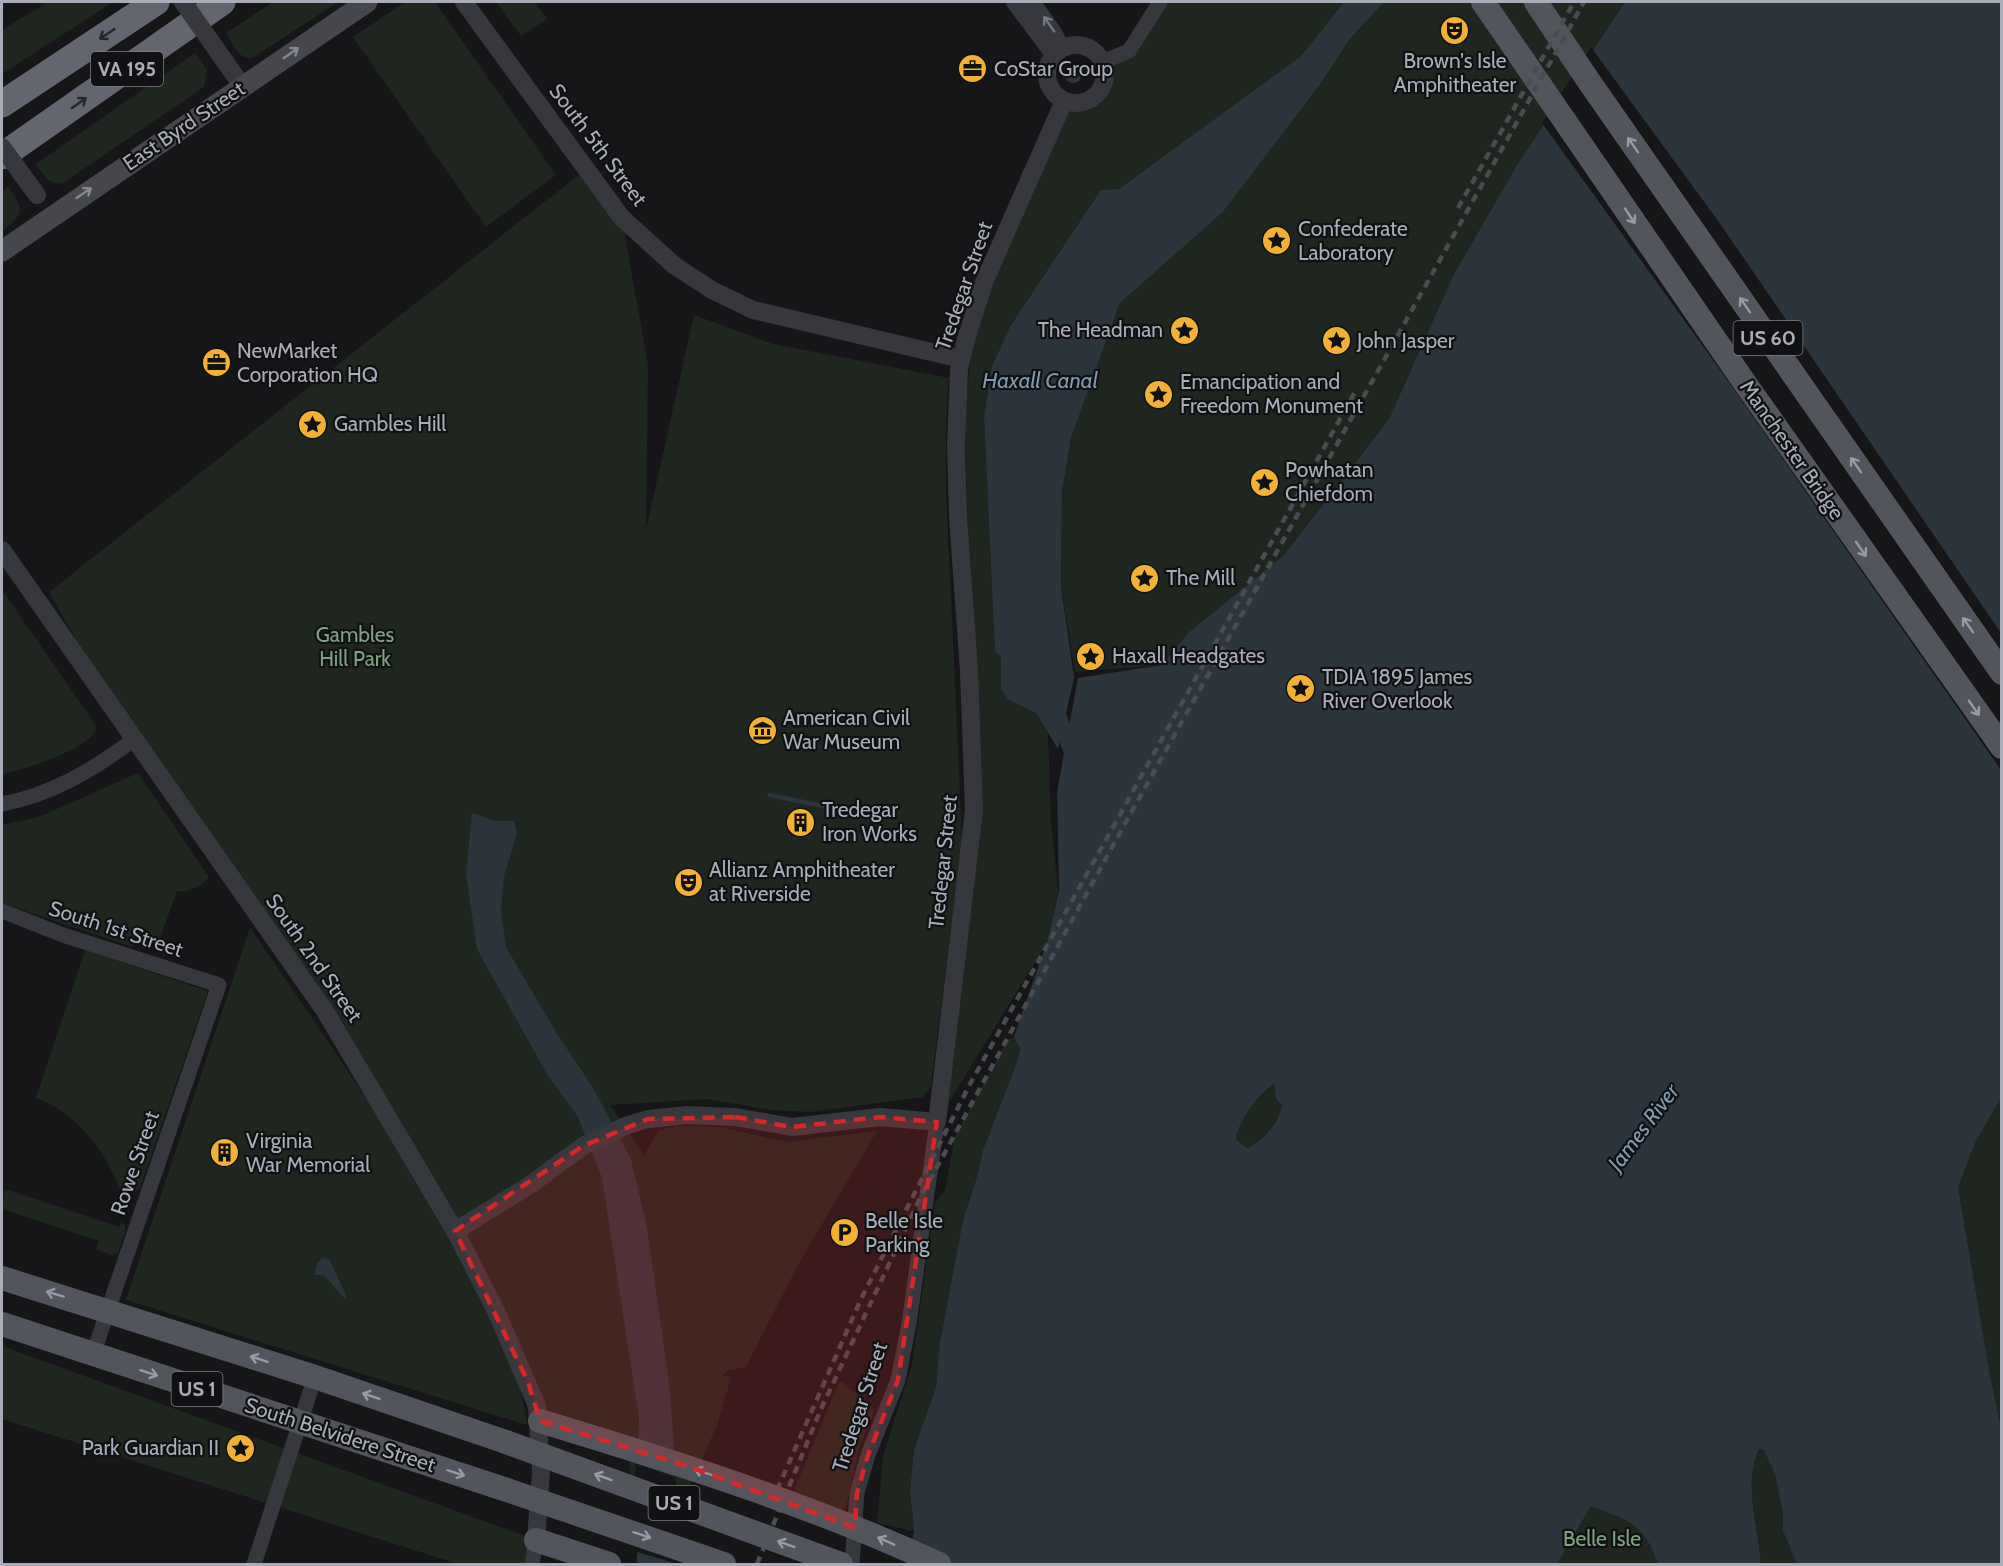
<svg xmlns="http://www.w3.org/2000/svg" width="2003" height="1566" font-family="Cabin,sans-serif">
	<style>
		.green { fill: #1e261f }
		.water { fill: #2c353c; fill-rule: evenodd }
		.pier { fill: #161618 }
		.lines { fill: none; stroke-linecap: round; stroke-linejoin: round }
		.stream { stroke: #2c353c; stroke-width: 4.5 }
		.canal { stroke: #2c353c; stroke-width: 16 }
		.minor { stroke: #37383d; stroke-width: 15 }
		.tertiary { stroke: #37383d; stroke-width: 18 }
		.secondary { stroke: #45474d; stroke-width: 21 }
		.primary { stroke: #53555c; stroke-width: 24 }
		.motorway { stroke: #63666e; stroke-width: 27 }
		.rail { stroke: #4a4c52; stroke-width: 4.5; stroke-dasharray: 8 6; stroke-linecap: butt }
		.tertiary-bridge { stroke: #37383d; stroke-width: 18 }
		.primary-bridge { stroke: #53555c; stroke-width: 24 }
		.oneway { stroke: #757881 }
		.oneway2 { stroke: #26262a }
		.oneway3 { stroke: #858993 }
		.oneway4 { stroke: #979ba6 }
		.marked { fill: #d62828; fill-opacity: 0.2; stroke: #d62828; stroke-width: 4.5; stroke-dasharray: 12 8; stroke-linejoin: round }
		.labels { text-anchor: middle; stroke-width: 4.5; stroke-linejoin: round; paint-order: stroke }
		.shield { fill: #111113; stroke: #7b7e86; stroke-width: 1.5 }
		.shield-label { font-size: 20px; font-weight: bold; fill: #a8adb8 }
		.poi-label { font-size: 21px; fill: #a8adb8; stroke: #111113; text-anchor: start }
		.street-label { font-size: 21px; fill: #a8adb8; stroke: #111113 }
		.park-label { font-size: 21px; fill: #7fa381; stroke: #111113 }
		.water-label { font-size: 22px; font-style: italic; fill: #7f9bb3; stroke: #111113 }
	</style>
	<rect width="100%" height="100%" fill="#161618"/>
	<g class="green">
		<path d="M 48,2 L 113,2 L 2,74 L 2,30 Z"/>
		<path d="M 273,2 L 338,2 L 254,57 C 238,61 234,45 226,33 Z"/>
		<path d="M 405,2 L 434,2 L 439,8 L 556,175 L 486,227 L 353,37 Z"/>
		<path d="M 496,2 L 535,2 L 547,19 L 521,36 Z"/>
		<path d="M 1160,2 L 1344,2 L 1301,56 L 1119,190 L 1101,191 L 1011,325 L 992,366 L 984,416 L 995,652 L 1001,657 L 1009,700 L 1036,713 L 1048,733 L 1051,822 L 1058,890 L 1049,939 L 937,1122 L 974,810 L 965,415 L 970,361 L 985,280 L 1069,102 C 1091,105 1107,90 1104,68 L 1118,57 Z"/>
		<path d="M 1384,2 L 1620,2 L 1623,5 L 1517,165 L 1453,276 L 1389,419 L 1284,555 L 1188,633 L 1162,665 L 1075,672 L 1061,587 L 1062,492 L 1071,438 L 1120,303 L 1223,212 L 1321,83 L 1349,40 Z"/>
		<path d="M 195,53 L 207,69 L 204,87 L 63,183 C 48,186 44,175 36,164 Z"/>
		<path d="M 585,170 L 622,218 L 648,365 L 646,530 L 694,315 L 773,344 L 949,378 L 946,421 L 946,489 L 962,837 L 931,1087 L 923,1097 L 810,1112 L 772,1110 L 707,1099 L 610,1105 L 644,1155 L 659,1130 L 677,1126 L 720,1127 L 787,1142 L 877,1131 L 799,1263 L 746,1367 L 727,1371 L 722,1376 L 731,1377 L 718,1423 L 690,1486 L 632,1500 L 628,1448 L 537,1406 L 387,1113 L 133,740 L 49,592 Z"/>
		<path d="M 8,187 C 25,209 24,215 2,231 L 2,192 Z"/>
		<path d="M 2,590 L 97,727 C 92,749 23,770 2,774 Z"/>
		<path d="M 138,773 L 209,877 C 204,886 186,893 177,891 L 156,949 L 135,942 L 132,947 L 2,903 L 2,825 L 39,817 Z"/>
		<path d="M 250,928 C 327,1040 407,1152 470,1273 C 495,1322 520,1369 527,1425 L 126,1300 Z"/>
		<path d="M 85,950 L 208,991 L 140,1188 L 131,1194 L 121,1193 C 106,1151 79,1114 36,1098 Z"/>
		<path d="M 1014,1037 L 1020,1049 L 1017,1062 L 983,1150 L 977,1177 L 963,1220 L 939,1348 L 936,1387 L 914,1450 L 910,1490 L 914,1531 L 877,1523 L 883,1456 L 912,1365 L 935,1202 L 945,1191 L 955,1136 L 1007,1040 Z"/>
		<path d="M 1274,1083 L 1276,1099 L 1282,1105 C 1277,1123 1265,1140 1247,1148 L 1236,1139 C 1237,1122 1260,1091 1274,1083 Z"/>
		<path d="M 2001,1096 L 2001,1428 L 1990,1375 L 1958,1187 L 1976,1141 Z"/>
		<path d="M 5,1189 L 119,1227 L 122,1220 L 126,1229 L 118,1253 L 112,1255 L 96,1250 L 99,1241 L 2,1209 Z"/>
		<path d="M 2,1346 L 536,1540 L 532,1564 L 458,1564 L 2,1419 Z"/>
		<path d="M 839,1382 L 842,1382 L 875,1410 L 860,1445 L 845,1511 L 794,1491 Z"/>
		<path d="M 1759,1449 L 1763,1449 L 1775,1474 L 1783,1514 L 1783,1531 L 1797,1564 L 1761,1564 C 1758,1526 1743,1486 1759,1449 Z"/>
		<path d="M 1591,1506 C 1631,1523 1643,1521 1658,1564 L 1557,1564 Z"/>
	</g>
	<g class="water">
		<path d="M 1344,2 L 1384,2 L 1349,40 L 1321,83 L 1223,212 L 1120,303 L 1071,438 L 1062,492 L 1061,587 L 1074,678 L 1058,749 L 1036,713 L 1009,700 L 1001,689 L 1001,657 L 995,652 L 984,416 L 992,366 L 1011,325 L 1101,190 L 1119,189 L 1301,56 Z"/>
		<path d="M 1625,2 L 2001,2 L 2002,1096 L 1976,1141 L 1958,1187 L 1990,1375 L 2001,1428 L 2001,1564 L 1797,1564 L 1783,1531 L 1783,1514 L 1775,1474 L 1763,1449 L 1759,1449 C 1743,1485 1758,1526 1761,1564 L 1658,1564 C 1643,1522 1630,1522 1591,1506 L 1557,1564 L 908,1564 L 914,1531 L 910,1490 L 914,1450 L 936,1387 L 939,1348 L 963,1220 L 977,1177 L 983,1150 L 1017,1062 L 1020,1049 L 1014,1037 L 1048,939 L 1059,890 L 1057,792 L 1078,678 L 1162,665 L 1188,633 L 1284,555 L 1389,419 L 1453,276 L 1517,165 ZM 1274,1084 L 1276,1099 L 1282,1105 C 1278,1123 1265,1140 1247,1148 L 1236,1139 C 1237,1123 1260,1091 1274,1084 Z"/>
		<circle cx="1073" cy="74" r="9"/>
		<path d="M 472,813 L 495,821 L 514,821 L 517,833 L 504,876 L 501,912 L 506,947 L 557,1034 L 592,1086 L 631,1159 L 647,1228 L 668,1374 L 674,1444 L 671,1564 L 637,1564 L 639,1418 L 602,1178 L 578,1117 L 547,1074 L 477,949 L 466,873 Z"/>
		<path d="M 323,1258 L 329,1259 L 346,1295 L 345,1299 L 324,1275 L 315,1275 L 317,1263 Z"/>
	</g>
	<g class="pier">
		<path d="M 1591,47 L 1721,225 L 2001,633 L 2001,770 L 1723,374 L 1542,123 Z"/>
		<path d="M 635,1463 L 676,1477 L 674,1563 L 634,1551 Z"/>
	</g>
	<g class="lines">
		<path class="stream" d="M 770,795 L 856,813"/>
		<path class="canal" d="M 1056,709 L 1074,758"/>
		<g class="minor">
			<path d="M 1033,2 L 1055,33 L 1062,48"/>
			<path d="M 1102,62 L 1129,51 L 1160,2"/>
			<path d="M 2,804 C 51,795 93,770 133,740"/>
			<path d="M 2,911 L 63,935 L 219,985 L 93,1354"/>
			<path d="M 254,1564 L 315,1377"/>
			<path d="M 532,1564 L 536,1540"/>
			<path d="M 852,1564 L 857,1493 L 868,1455 L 898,1380 L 909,1324 L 937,1122"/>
		</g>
		<g class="tertiary">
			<path d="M 464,2 L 622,218 L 675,266 L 712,290 L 753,310 L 961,359"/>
			<path d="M 1015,2 L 1054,54"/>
			<circle cx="1076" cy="74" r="29"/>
			<path d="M 226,63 L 243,87"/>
			<path d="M 2,550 L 325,1011 L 455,1231 L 495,1309 L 537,1406 L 541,1472 L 536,1540"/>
			<path d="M 455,1231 L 530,1185 L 583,1146 L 628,1125 L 648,1119 L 687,1115 L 735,1117 L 792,1127 L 880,1117 L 937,1122 L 974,810 L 969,671 L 958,517 L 956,446 L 959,369 L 966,339 L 985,280 L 1064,101"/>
		</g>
		<path class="secondary" d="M 2,251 L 367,2"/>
		<g class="primary">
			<path d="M 1483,2 L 1749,389 L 2002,747"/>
			<path d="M 1536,2 L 1590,83 L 2002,673"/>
			<path d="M 2,1278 L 315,1377 L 506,1442"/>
			<path d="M 2,1324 L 507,1490"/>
			<path d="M 540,1421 L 576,1432"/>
			<path d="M 536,1540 L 609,1564"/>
		</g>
		<g class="motorway">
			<path d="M 2,104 L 156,2"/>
			<path d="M 2,156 L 222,2"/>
		</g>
		<g class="rail">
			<path d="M 1458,208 L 1574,2"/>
			<path d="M 777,1490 L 861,1299 L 970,1084 L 1355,392"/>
			<path d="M 757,1564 L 821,1409 L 920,1198 L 1122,829 L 1584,2"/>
		</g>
		<g class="tertiary-bridge">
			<path d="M 183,2 L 226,63"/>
			<path d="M 2,147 L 37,195"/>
		</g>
		<g class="primary-bridge">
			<path d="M 576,1432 C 700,1470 822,1510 939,1564"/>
			<path d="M 506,1442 L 841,1564"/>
			<path d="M 507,1490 L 724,1564"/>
		</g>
	</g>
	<defs><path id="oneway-shaft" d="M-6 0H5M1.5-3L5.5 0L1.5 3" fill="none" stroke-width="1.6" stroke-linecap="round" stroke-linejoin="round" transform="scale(1.5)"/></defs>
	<use class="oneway" href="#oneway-shaft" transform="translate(1049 24) rotate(-125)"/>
	<g class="oneway2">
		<use href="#oneway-shaft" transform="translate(107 34) rotate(146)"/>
		<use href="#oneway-shaft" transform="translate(79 103) rotate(-35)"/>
	</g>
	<g class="oneway3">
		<use href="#oneway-shaft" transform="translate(291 53) rotate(-35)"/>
		<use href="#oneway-shaft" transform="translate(84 193) rotate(-34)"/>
	</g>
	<g class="oneway4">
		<use href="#oneway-shaft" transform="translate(1633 145) rotate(-125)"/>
		<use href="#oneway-shaft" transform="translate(1630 216) rotate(56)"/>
		<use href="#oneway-shaft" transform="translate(1745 305) rotate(-125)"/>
		<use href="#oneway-shaft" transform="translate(1856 465) rotate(-125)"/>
		<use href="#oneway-shaft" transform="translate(1861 549) rotate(55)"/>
		<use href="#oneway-shaft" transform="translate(1968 625) rotate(-125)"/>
		<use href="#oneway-shaft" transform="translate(1974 708) rotate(55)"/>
		<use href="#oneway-shaft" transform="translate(55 1294) rotate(-163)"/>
		<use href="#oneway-shaft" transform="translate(259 1359) rotate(-162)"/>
		<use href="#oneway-shaft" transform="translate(149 1373) rotate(18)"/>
		<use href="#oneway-shaft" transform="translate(371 1396) rotate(-161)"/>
		<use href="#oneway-shaft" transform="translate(703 1472) rotate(-161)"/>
		<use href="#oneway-shaft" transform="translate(456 1473) rotate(18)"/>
		<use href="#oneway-shaft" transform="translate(603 1477) rotate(-160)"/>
		<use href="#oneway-shaft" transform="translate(642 1535) rotate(18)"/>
		<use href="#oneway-shaft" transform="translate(886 1541) rotate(-156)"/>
		<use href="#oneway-shaft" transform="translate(786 1544) rotate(-160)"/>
	</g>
	<path class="marked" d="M 735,1117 L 792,1127 L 880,1117 L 937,1122 L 898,1380 L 868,1455 L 857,1493 L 855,1528 L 690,1467 L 540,1421 L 528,1382 L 455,1231 L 583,1146 L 648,1119 Z"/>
	<defs>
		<symbol id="theatre-disc" viewBox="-11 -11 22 22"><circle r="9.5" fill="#f2b134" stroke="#111113"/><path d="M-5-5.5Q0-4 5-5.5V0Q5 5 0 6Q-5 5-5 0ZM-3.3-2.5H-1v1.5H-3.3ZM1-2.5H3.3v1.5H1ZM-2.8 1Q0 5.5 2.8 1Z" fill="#111"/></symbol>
		<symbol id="office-disc" viewBox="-11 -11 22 22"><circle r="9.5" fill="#f2b134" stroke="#111113"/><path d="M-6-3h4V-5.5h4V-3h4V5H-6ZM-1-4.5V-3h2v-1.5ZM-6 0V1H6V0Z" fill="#111"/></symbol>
		<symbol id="sight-disc" viewBox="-11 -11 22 22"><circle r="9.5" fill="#f2b134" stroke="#111113"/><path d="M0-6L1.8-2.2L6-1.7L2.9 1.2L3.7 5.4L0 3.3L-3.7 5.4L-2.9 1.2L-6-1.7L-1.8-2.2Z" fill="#111"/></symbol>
		<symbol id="museum-disc" viewBox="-11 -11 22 22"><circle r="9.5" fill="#f2b134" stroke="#111113"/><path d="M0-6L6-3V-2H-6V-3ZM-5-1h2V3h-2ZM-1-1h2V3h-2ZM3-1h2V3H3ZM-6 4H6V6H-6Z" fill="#111"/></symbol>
		<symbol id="building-disc" viewBox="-11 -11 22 22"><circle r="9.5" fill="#f2b134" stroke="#111113"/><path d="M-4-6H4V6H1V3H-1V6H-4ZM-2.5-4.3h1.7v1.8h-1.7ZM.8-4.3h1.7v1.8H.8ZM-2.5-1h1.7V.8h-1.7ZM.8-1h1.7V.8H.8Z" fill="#111"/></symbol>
		<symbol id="parking-disc" viewBox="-11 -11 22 22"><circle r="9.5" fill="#f2b134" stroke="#111113"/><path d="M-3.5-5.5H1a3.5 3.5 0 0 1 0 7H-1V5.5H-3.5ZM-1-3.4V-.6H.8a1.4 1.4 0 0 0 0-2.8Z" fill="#111"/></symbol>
	</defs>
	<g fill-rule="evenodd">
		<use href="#theatre-disc" x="1438" y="14" width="33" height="33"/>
		<use href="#office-disc" x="956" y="52" width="33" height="33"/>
		<use href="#sight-disc" x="1260" y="224" width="33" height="33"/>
		<use href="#sight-disc" x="1168" y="314" width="33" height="33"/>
		<use href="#sight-disc" x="1320" y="324" width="33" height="33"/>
		<use href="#office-disc" x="200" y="346" width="33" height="33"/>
		<use href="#sight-disc" x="1142" y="378" width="33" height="33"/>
		<use href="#sight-disc" x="296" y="408" width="33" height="33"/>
		<use href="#sight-disc" x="1248" y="466" width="33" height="33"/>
		<use href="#sight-disc" x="1128" y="562" width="33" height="33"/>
		<use href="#sight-disc" x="1074" y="640" width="33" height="33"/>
		<use href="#sight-disc" x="1284" y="672" width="33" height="33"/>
		<use href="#museum-disc" x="746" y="714" width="33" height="33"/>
		<use href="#building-disc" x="784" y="806" width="33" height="33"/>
		<use href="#theatre-disc" x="672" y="866" width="33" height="33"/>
		<use href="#building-disc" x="208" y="1136" width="33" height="33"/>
		<use href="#parking-disc" x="828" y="1216" width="33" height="33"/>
		<use href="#sight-disc" x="224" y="1432" width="33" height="33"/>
	</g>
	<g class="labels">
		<g class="shield">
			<rect x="91" y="52" width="72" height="34" rx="4.5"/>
			<rect x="1733.5" y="321" width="69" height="34" rx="4.5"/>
			<rect x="171.5" y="1372" width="51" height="34" rx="4.5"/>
			<rect x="648.5" y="1486" width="51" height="34" rx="4.5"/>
		</g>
		<g class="shield-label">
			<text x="127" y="76">VA 195</text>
			<text x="1768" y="345">US 60</text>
			<text x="197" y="1396">US 1</text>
			<text x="674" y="1510">US 1</text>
		</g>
		<g class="poi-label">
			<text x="1455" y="68" text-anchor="middle">Brown's Isle<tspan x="1455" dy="24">Amphitheater</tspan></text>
			<text x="994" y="76">CoStar Group</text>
			<text x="1298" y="236">Confederate<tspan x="1298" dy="24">Laboratory</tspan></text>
			<text x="1163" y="337" text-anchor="end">The Headman</text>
			<text x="1357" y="348">John Jasper</text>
			<text x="237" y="358">NewMarket<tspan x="237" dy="24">Corporation HQ</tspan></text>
			<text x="1180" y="389">Emancipation and<tspan x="1180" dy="24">Freedom Monument</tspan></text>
			<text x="334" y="431">Gambles Hill</text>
			<text x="1285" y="477">Powhatan<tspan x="1285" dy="24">Chiefdom</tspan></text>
			<text x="1166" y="585">The Mill</text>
			<text x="1112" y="663">Haxall Headgates</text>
			<text x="1322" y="684">TDIA 1895 James<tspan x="1322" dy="24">River Overlook</tspan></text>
			<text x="783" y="725">American Civil<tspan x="783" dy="24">War Museum</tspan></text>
			<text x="822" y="817">Tredegar<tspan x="822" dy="24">Iron Works</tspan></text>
			<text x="709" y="877">Allianz Amphitheater<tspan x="709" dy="24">at Riverside</tspan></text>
			<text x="246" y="1148">Virginia<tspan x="246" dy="24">War Memorial</tspan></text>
			<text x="865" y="1228">Belle Isle<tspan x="865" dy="24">Parking</tspan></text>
			<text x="219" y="1455" text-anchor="end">Park Guardian II</text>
		</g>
		<g class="street-label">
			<text transform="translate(184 126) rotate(-34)" y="7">East Byrd Street</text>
			<text transform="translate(598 145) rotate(53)" y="7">South 5th Street</text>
			<text transform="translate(964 286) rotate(-71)" y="7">Tredegar Street</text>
			<text transform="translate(1792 450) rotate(55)" y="7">Manchester Bridge</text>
			<text transform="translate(943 862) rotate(-84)" y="7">Tredegar Street</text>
			<text transform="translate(116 929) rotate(18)" y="7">South 1st Street</text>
			<text transform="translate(314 958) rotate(55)" y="7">South 2nd Street</text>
			<text transform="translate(135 1163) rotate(-71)" y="7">Rowe Street</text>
			<text transform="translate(860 1407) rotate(-72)" y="7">Tredegar Street</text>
			<text transform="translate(340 1435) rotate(18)" y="7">South Belvidere Street</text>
		</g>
		<g class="park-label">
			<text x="355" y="642">Gambles<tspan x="355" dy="24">Hill Park</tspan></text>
			<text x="1602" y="1546">Belle Isle</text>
		</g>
		<g class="water-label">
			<text x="1040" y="388">Haxall Canal</text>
			<text transform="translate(1643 1127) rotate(-53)" y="8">James River</text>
		</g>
	</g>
	<rect width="2003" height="1566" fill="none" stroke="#a8adb8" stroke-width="6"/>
</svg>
